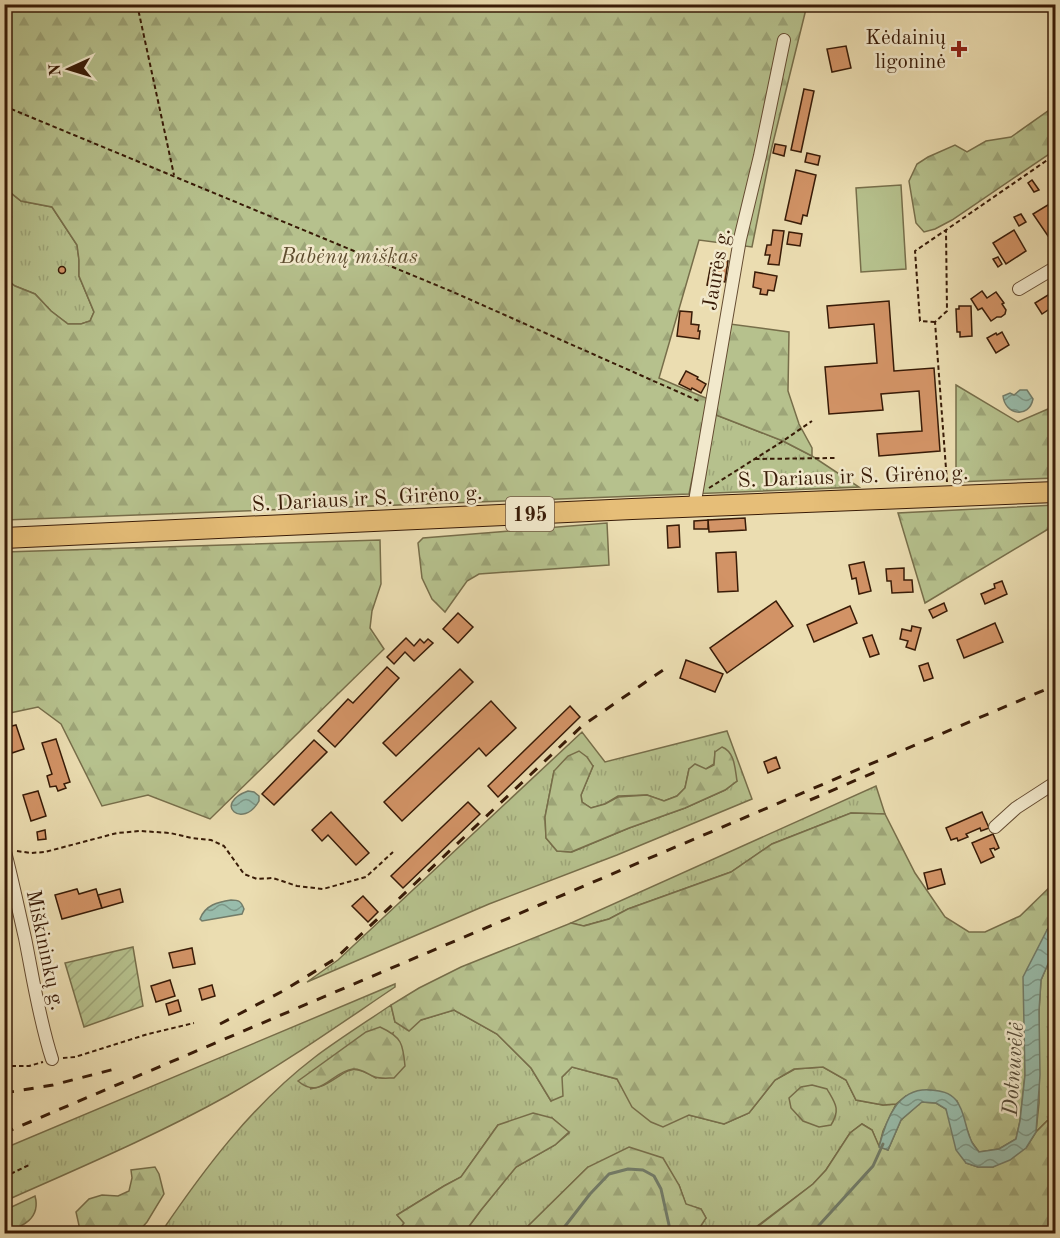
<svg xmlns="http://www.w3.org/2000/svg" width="1060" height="1238" font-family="'Old Standard TT',serif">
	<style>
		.grass { fill: url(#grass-tufts); stroke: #776e4a; stroke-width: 1.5; fill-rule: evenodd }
		.forest { fill: url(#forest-firs); stroke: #776e4a; stroke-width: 1.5 }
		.garden { fill: url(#garden-furrows); stroke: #776e4a; stroke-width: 1.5 }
		.pitch { fill: #b6c18d; stroke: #776e4a; stroke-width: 1.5 }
		.water { fill: url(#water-waves); stroke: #727c69; stroke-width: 1.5 }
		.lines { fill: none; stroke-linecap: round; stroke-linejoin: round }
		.stream { stroke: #727c69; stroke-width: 3 }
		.building { fill: #d29366; stroke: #381b07; stroke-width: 1.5 }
		.minor-casing { stroke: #654c32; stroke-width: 14 }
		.primary-casing { stroke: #381b07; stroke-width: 22 }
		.path { stroke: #381b07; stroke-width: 2; stroke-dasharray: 4.5 3; stroke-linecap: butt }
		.minor { stroke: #f2e9cc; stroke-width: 12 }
		.primary { stroke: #e6be78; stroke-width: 20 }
		.rail { stroke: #381b07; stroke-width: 3; stroke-dasharray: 10 10; stroke-linecap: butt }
		.poi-dot { fill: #8f2418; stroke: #f2e9cc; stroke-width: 2 }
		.labels { text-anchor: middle; stroke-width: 5; stroke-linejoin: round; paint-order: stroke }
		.shield { fill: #f2e9cc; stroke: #705942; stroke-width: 1.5 }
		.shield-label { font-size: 20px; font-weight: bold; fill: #381b07 }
		.poi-label { font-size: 21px; fill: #381b07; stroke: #f2e9cc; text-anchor: end }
		.park-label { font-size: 21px; font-style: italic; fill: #5e4d2f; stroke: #f2e9cc }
		.street-label { font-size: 21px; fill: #381b07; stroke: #f2e9cc }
		.water-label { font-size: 22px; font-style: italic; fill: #554b38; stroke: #f2e9cc }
	</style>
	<defs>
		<pattern id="grass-tufts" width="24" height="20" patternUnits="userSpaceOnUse" patternTransform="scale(1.5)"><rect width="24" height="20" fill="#b6c18d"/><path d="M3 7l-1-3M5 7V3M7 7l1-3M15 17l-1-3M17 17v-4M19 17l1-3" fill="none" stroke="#9da578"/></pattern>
		<pattern id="forest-firs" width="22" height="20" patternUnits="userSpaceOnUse" patternTransform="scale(1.5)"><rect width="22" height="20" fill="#b6c18d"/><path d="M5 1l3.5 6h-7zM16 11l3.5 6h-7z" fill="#9da578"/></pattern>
		<pattern id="garden-furrows" width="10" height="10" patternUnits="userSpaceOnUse" patternTransform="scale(1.5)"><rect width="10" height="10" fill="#b6c18d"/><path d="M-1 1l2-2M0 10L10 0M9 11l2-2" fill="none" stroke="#9da578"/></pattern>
		<pattern id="water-waves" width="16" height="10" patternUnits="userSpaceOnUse" patternTransform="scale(1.5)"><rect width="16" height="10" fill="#98bcab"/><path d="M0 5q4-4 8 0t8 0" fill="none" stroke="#7d9889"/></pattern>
	</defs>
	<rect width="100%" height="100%" fill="#ebddb1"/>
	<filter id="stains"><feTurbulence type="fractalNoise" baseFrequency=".00333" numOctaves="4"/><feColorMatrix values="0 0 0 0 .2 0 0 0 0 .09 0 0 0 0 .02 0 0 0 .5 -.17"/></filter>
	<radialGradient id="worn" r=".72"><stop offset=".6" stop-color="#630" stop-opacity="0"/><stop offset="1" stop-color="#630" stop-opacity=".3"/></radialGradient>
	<g class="grass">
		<path d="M 4,188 L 21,201 L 52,207 L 77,245 L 79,260 L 79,276 L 94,312 L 90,321 L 81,324 L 68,324 L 51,311 L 35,294 L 15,286 L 5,278 Z"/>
		<path d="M 706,411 L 783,441 L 812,456 L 859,487 L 689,494 Z"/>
		<path d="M 727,731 L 752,799 L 617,855 L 489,904 L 307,982 L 338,960 L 582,732 L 605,762 ZM 715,752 L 737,781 L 725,790 L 685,808 L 629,828 L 572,852 L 557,851 L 546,838 L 545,817 L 554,771 L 593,766 L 581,795 L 582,802 L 591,808 L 605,804 L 618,796 L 647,795 L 664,801 L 677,796 L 685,788 L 689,769 L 706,769 L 714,764 Z"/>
		<path d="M 876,786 L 885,814 L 851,813 L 772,844 L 731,872 L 628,909 L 609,919 L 583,926 L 571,923 Z"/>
		<path d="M 1055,949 L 1055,1119 L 1047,1121 L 1036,1132 L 1039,1103 L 1039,1011 L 1041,980 L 1051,957 Z"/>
		<path d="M 395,984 L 395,987 C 340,1024 285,1063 227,1096 C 155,1136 79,1168 5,1201 L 5,1148 Z"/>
		<path d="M 391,1005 L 395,1022 L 421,1020 L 454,1010 L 497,1034 L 531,1068 L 551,1101 L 562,1077 L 572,1067 L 617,1079 L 622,1087 L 689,1115 L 724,1124 L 749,1113 L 775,1080 L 795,1069 L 823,1067 L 846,1080 L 856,1100 L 883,1105 L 896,1104 L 883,1131 L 879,1147 L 872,1130 L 862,1124 L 850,1133 L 826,1170 L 813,1184 L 748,1233 L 699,1233 L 698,1230 L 706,1218 L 701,1209 L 686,1205 L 679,1185 L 588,1167 L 521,1233 L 464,1233 L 481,1210 L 516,1167 L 555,1145 L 569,1133 L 552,1118 L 498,1125 L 461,1177 L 444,1186 L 397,1215 L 404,1223 L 397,1233 L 160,1234 C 204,1169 252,1105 315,1057 C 339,1039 366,1022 391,1005 ZM 393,1033 L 376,1078 C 347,1061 349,1073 324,1085 C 320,1087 314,1088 310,1089 Z"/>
	</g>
	<g class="forest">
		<path d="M 5,5 L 807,5 L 771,151 L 752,247 L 699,240 L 659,378 L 708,399 L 730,324 L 789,332 L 788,391 L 799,424 L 812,448 L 812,456 L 783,441 L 706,411 L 689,494 L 5,520 L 4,278 L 15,286 L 35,294 L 51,311 L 68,324 L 81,324 L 90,321 L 94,312 L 79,276 L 79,260 L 77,245 L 52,207 L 21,201 L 5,188 Z"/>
		<path d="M 1055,106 L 1055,150 L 952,220 L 935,229 L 924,232 L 916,223 L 909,181 L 917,164 L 928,157 L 955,145 L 967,152 L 986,141 L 1011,137 Z"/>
		<path d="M 956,385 L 1018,422 L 1055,406 L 1055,478 L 956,482 Z"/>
		<path d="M 1055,505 L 1055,525 L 925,603 L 898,513 Z"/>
		<path d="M 607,523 L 609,565 L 479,574 L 467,581 L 445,612 L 432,599 L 422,578 L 418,543 L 423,538 Z"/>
		<path d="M 380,540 L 381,584 L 372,611 L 370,628 L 384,649 L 210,819 L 148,795 L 102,806 L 61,724 L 38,707 L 5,714 L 5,552 Z"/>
		<path d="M 722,747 C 735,752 735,769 737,781 L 725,790 L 685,808 L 629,828 L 571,852 L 557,851 L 546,838 L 545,817 L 554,771 L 568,756 L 579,751 L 587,757 L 593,766 L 581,795 L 582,802 L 591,808 L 605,804 L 618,797 L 647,795 L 664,801 L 677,796 L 685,788 L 689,769 L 695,764 L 706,769 L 714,765 L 715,752 Z"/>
		<path d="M 851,813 L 885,814 L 915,873 L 945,917 L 969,932 L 985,932 L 1020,916 L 1055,882 L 1055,919 L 1047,930 L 1025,1034 L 1025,1075 L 1020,1121 L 1016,1139 L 999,1149 L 979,1152 L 971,1141 L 957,1101 L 906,1096 L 896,1104 L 883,1105 L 856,1100 L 846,1080 L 823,1067 L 794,1069 L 775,1080 L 749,1113 L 724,1124 L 689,1115 L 663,1127 L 651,1122 L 632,1107 L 617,1079 L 572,1067 L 562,1077 L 563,1096 L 551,1101 L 531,1068 L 497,1034 L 454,1010 L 421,1020 L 409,1031 L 395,1022 L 391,1005 L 419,988 L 461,967 L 571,923 L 584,926 L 609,919 L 628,909 L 731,872 L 772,844 Z"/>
		<path d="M 380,1027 C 402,1037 403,1044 405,1066 L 394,1078 C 388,1078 381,1079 375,1077 C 368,1075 362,1068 353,1069 C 332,1071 321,1101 298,1081 L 366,1032 Z"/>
		<path d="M 812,1085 L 827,1089 C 835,1103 841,1109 831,1125 L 819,1127 L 803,1121 L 791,1108 L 789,1098 L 801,1087 Z"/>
		<path d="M 921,1102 L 936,1103 L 946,1109 L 966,1163 L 978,1167 L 993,1167 L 1026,1148 L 1036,1132 L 1047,1121 L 1055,1119 L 1055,1233 L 748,1234 L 813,1184 L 826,1170 L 850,1133 L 862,1124 L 872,1130 L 879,1146 L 888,1150 L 901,1120 Z"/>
		<path d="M 533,1113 L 552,1118 L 569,1132 L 555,1145 L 516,1167 L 481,1210 L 464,1233 L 397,1233 L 404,1223 L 397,1215 L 444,1186 L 461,1177 L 498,1125 Z"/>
		<path d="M 629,1147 L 663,1158 L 679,1185 L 686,1204 L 701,1209 L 706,1218 L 698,1230 L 699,1233 L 521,1233 L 588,1167 Z"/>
		<path d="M 155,1167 L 159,1174 L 164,1194 L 147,1222 L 137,1233 L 82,1233 L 80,1230 L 76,1212 L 89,1199 L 102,1195 L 118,1196 L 129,1191 L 132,1178 L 131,1170 Z"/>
		<path d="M 35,1196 C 41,1218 23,1227 5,1232 L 5,1210 Z"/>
	</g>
	<path class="garden" d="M 133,947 L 143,1006 L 84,1027 L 65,963 Z"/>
	<path class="pitch" d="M 901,185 L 906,269 L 861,272 L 856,188 Z"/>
	<g class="water">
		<path d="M 1020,390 L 1027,390 L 1033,399 C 1029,419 1005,415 1003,396 L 1010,393 L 1014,395 Z"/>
		<path d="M 248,791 L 254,792 L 259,796 L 259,801 C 243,830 212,804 248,791 Z"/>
		<path d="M 231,900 C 239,900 241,901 244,909 L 242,914 L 202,921 L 200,919 C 205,905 218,902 231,900 Z"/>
		<path d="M 1055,919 L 1055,949 L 1051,957 L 1041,980 L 1039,1011 L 1040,1075 L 1036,1132 L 1026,1148 L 1010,1160 L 993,1167 L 978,1167 L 966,1163 L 956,1150 L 946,1109 L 936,1103 L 922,1102 L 901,1120 L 888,1150 L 879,1147 C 886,1120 897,1087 931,1090 C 941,1091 949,1092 956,1100 C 965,1111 965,1128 971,1140 C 972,1144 976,1148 979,1152 L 999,1149 L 1016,1139 L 1020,1121 L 1025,1075 L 1023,977 L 1047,930 Z"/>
	</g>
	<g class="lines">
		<g class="stream">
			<path d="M 559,1234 L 590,1194 L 609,1174 L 628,1169 L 643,1170 L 654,1176 L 661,1189 L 671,1234"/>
			<path d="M 811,1234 L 873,1166 L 883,1144"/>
		</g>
	</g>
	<g class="building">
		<path d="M 846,46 L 851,68 L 832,72 L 827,49 Z"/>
		<path d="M 804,89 L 814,91 L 801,152 L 791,150 Z"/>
		<path d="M 775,144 L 786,146 L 784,156 L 773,153 Z"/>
		<path d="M 807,153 L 820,156 L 818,165 L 805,162 Z"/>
		<path d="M 796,170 L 816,175 L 807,216 L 803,215 L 801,224 L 785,220 Z"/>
		<path d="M 1032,180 L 1039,190 L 1034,192 L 1028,183 Z"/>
		<path d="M 1051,203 L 1056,210 L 1056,231 L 1048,236 L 1033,214 Z"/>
		<path d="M 1021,214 L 1026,222 L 1019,226 L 1014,217 Z"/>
		<path d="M 773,230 L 784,231 L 779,265 L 768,264 L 770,255 L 765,255 L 767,245 L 771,245 Z"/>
		<path d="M 1014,230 L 1026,251 L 1006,264 L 993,243 Z"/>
		<path d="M 789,232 L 802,234 L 800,246 L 787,244 Z"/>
		<path d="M 998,257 L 1002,264 L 998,267 L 993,259 Z"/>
		<path d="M 719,260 L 728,261 L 725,282 L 722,281 L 721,287 L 707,285 L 711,264 L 718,265 Z"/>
		<circle cx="62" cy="270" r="3.5"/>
		<path d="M 755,272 L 777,276 L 774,291 L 768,290 L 767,295 L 760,294 L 761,289 L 753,287 Z"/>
		<path d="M 1056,290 L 1056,316 L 1051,308 L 1042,314 L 1035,303 Z"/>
		<path d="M 982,291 L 987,298 L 996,292 L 1004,303 L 1002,304 L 1006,310 L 1005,314 L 1001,317 L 997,317 L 991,321 L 982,308 L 978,310 L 971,299 Z"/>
		<path d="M 889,301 L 894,371 L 934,368 L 940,451 L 879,456 L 877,434 L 922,431 L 919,391 L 881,394 L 883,410 L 829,414 L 825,367 L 877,363 L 874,324 L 829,328 L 827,306 Z"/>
		<path d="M 959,306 L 971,306 L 972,336 L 960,337 L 960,332 L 957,332 L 956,309 L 959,309 Z"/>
		<path d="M 680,311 L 692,312 L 691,324 L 699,325 L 698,331 L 700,331 L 699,339 L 677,336 Z"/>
		<path d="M 1002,332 L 1009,345 L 996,353 L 987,338 L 996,333 L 997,335 Z"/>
		<path d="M 686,371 L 698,377 L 697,379 L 706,384 L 701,393 L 692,388 L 691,390 L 679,384 Z"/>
		<path d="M 745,518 L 746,530 L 709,532 L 708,520 Z"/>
		<path d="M 708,520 L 708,529 L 694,529 L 694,521 Z"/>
		<path d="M 679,525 L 680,547 L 668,548 L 667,526 Z"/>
		<path d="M 736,552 L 738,591 L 718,592 L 716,553 Z"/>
		<path d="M 864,562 L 871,591 L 859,594 L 856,578 L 852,579 L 849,565 Z"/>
		<path d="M 904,568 L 904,580 L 912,580 L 913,592 L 892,593 L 891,581 L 887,581 L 886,569 Z"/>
		<path d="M 1002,581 L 1007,594 L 985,604 L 981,594 L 995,588 L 994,584 Z"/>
		<path d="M 776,601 L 793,626 L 727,673 L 710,648 Z"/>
		<path d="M 944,603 L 947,611 L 933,618 L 929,610 Z"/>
		<path d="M 850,606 L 857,623 L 814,642 L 807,625 Z"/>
		<path d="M 458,613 L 473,627 L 458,643 L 443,629 Z"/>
		<path d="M 995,623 L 1003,642 L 964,658 L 957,640 Z"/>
		<path d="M 912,626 L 921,628 L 915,650 L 906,647 L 908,641 L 900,639 L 902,629 L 911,631 Z"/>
		<path d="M 872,635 L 879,654 L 870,657 L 863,638 Z"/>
		<path d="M 406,638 L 414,646 L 420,639 L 424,643 L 428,639 L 433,643 L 414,661 L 405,652 L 394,664 L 387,657 Z"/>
		<path d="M 686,660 L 723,674 L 715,692 L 680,678 Z"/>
		<path d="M 928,663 L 933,678 L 924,681 L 919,666 Z"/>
		<path d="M 387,667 L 399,678 L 335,747 L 318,731 L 348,699 L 353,703 Z"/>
		<path d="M 460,669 L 473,682 L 396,756 L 383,743 Z"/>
		<path d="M 491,701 L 516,728 L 486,756 L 479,748 L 402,821 L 384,802 Z"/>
		<path d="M 570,706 L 580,717 L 498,797 L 488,786 Z"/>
		<path d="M 16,725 L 24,749 L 12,753 L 4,728 Z"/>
		<path d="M 56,739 L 70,782 L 64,784 L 66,788 L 58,791 L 56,786 L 50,787 L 47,776 L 52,774 L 42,743 Z"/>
		<path d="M 314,740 L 327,752 L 274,805 L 262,794 Z"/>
		<path d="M 776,757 L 780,768 L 768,773 L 764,762 Z"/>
		<path d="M 38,791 L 46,816 L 31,821 L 23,795 Z"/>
		<path d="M 468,802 L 480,814 L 403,888 L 391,876 Z"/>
		<path d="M 331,812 L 369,853 L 356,865 L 328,835 L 322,841 L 312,830 Z"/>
		<path d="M 982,812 L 989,828 L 981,831 L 980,828 L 966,834 L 968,837 L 958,841 L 957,838 L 951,840 L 946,828 Z"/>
		<path d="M 45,830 L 46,839 L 38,840 L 37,832 Z"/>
		<path d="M 993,834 L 999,848 L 995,850 L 994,848 L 990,849 L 994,857 L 981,863 L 972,843 Z"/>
		<path d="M 941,869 L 945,884 L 928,889 L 924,873 Z"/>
		<path d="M 77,889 L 79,894 L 96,889 L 102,908 L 62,919 L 55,895 Z"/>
		<path d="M 120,889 L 123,902 L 102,908 L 98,895 Z"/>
		<path d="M 363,896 L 378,912 L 368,922 L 352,906 Z"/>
		<path d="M 192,948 L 195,964 L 173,968 L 169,953 Z"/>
		<path d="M 170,980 L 175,996 L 156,1002 L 151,986 Z"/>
		<path d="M 212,985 L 215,996 L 202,1000 L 199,989 Z"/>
		<path d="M 178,1000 L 181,1011 L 169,1015 L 166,1004 Z"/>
	</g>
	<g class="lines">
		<defs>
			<g id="minor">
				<path d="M 1019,289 L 1056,267"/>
				<path d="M 694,507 L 740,239 L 760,156 L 784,40"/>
				<path d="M 995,827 L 1016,808 L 1056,782"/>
				<path d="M 4,848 C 12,878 18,908 25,938 C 33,978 39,1019 52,1059"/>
			</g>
			<path id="primary" d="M 4,538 L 632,509 L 1056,492"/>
		</defs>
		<use href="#minor" class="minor-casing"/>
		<use href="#primary" class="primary-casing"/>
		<g class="path">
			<path d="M 137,4 L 174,175"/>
			<path d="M 4,106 L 453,292 L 701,402"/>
			<path d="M 935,322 L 920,321 L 915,251 L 946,230"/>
			<path d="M 755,459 L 837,458"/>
			<path d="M 947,482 L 935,322 L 947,311 L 946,230 L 1056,154"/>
			<path d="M 709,488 L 783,441 L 812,421"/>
			<path d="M 17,851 L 31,853 L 45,852 L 117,833 L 140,831 L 170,833 L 192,838 L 211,840 L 224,846 L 244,874 L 257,879 L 273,878 L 297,886 L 323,889 L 366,877 L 393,852"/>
			<path d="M 63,1058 L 75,1057 L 148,1034 L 194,1023"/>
			<path d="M 4,1066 L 29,1066 L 43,1062"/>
			<path d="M 4,1177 L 31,1164"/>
		</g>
		<use href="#minor" class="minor"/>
		<use href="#primary" class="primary"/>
		<g class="rail">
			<path d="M 810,800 L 882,769"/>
			<path d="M 220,1024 L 283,991 L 335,959 L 582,726 L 666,668"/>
			<path d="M 4,1093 L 53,1085 L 115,1069"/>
			<path d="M 4,1133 L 1056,685"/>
		</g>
	</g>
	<path class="poi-dot" d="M956 40h6v6h6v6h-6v6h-6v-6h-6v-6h6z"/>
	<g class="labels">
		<rect class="shield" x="506" y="497" width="48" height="34" rx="4.5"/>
		<g class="shield-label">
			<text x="530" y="521">195</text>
		</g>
		<g class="poi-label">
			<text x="946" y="44">Kėdainių<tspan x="946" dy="24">ligoninė</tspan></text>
		</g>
		<g class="park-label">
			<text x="349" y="263">Babėnų miškas</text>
		</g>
		<g class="street-label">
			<text transform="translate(716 269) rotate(-80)" y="7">Jaurės g.</text>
			<text transform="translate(853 476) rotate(-2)" y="7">S. Dariaus ir S. Girėno g.</text>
			<text transform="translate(367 498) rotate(-3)" y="7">S. Dariaus ir S. Girėno g.</text>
			<text transform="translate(46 950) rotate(78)" y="7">Miškininkų g.</text>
		</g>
		<g class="water-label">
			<text transform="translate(1012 1069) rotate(-86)" y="8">Dotnuvėlė</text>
		</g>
	</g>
	<rect width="1060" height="1238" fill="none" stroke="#ebddb1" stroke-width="24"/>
	<rect x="6" y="6" width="1048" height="1226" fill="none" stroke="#381b07" stroke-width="3"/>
	<rect x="12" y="12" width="1036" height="1214" fill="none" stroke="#381b07" stroke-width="1.5"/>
	<g transform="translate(69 69) rotate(266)" stroke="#f2e9cc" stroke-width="4.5" paint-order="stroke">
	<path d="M0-4.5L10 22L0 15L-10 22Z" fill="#381b07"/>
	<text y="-9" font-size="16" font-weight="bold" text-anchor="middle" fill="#381b07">N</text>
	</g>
	<rect width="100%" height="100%" filter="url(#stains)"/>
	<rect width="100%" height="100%" fill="url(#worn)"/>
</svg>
